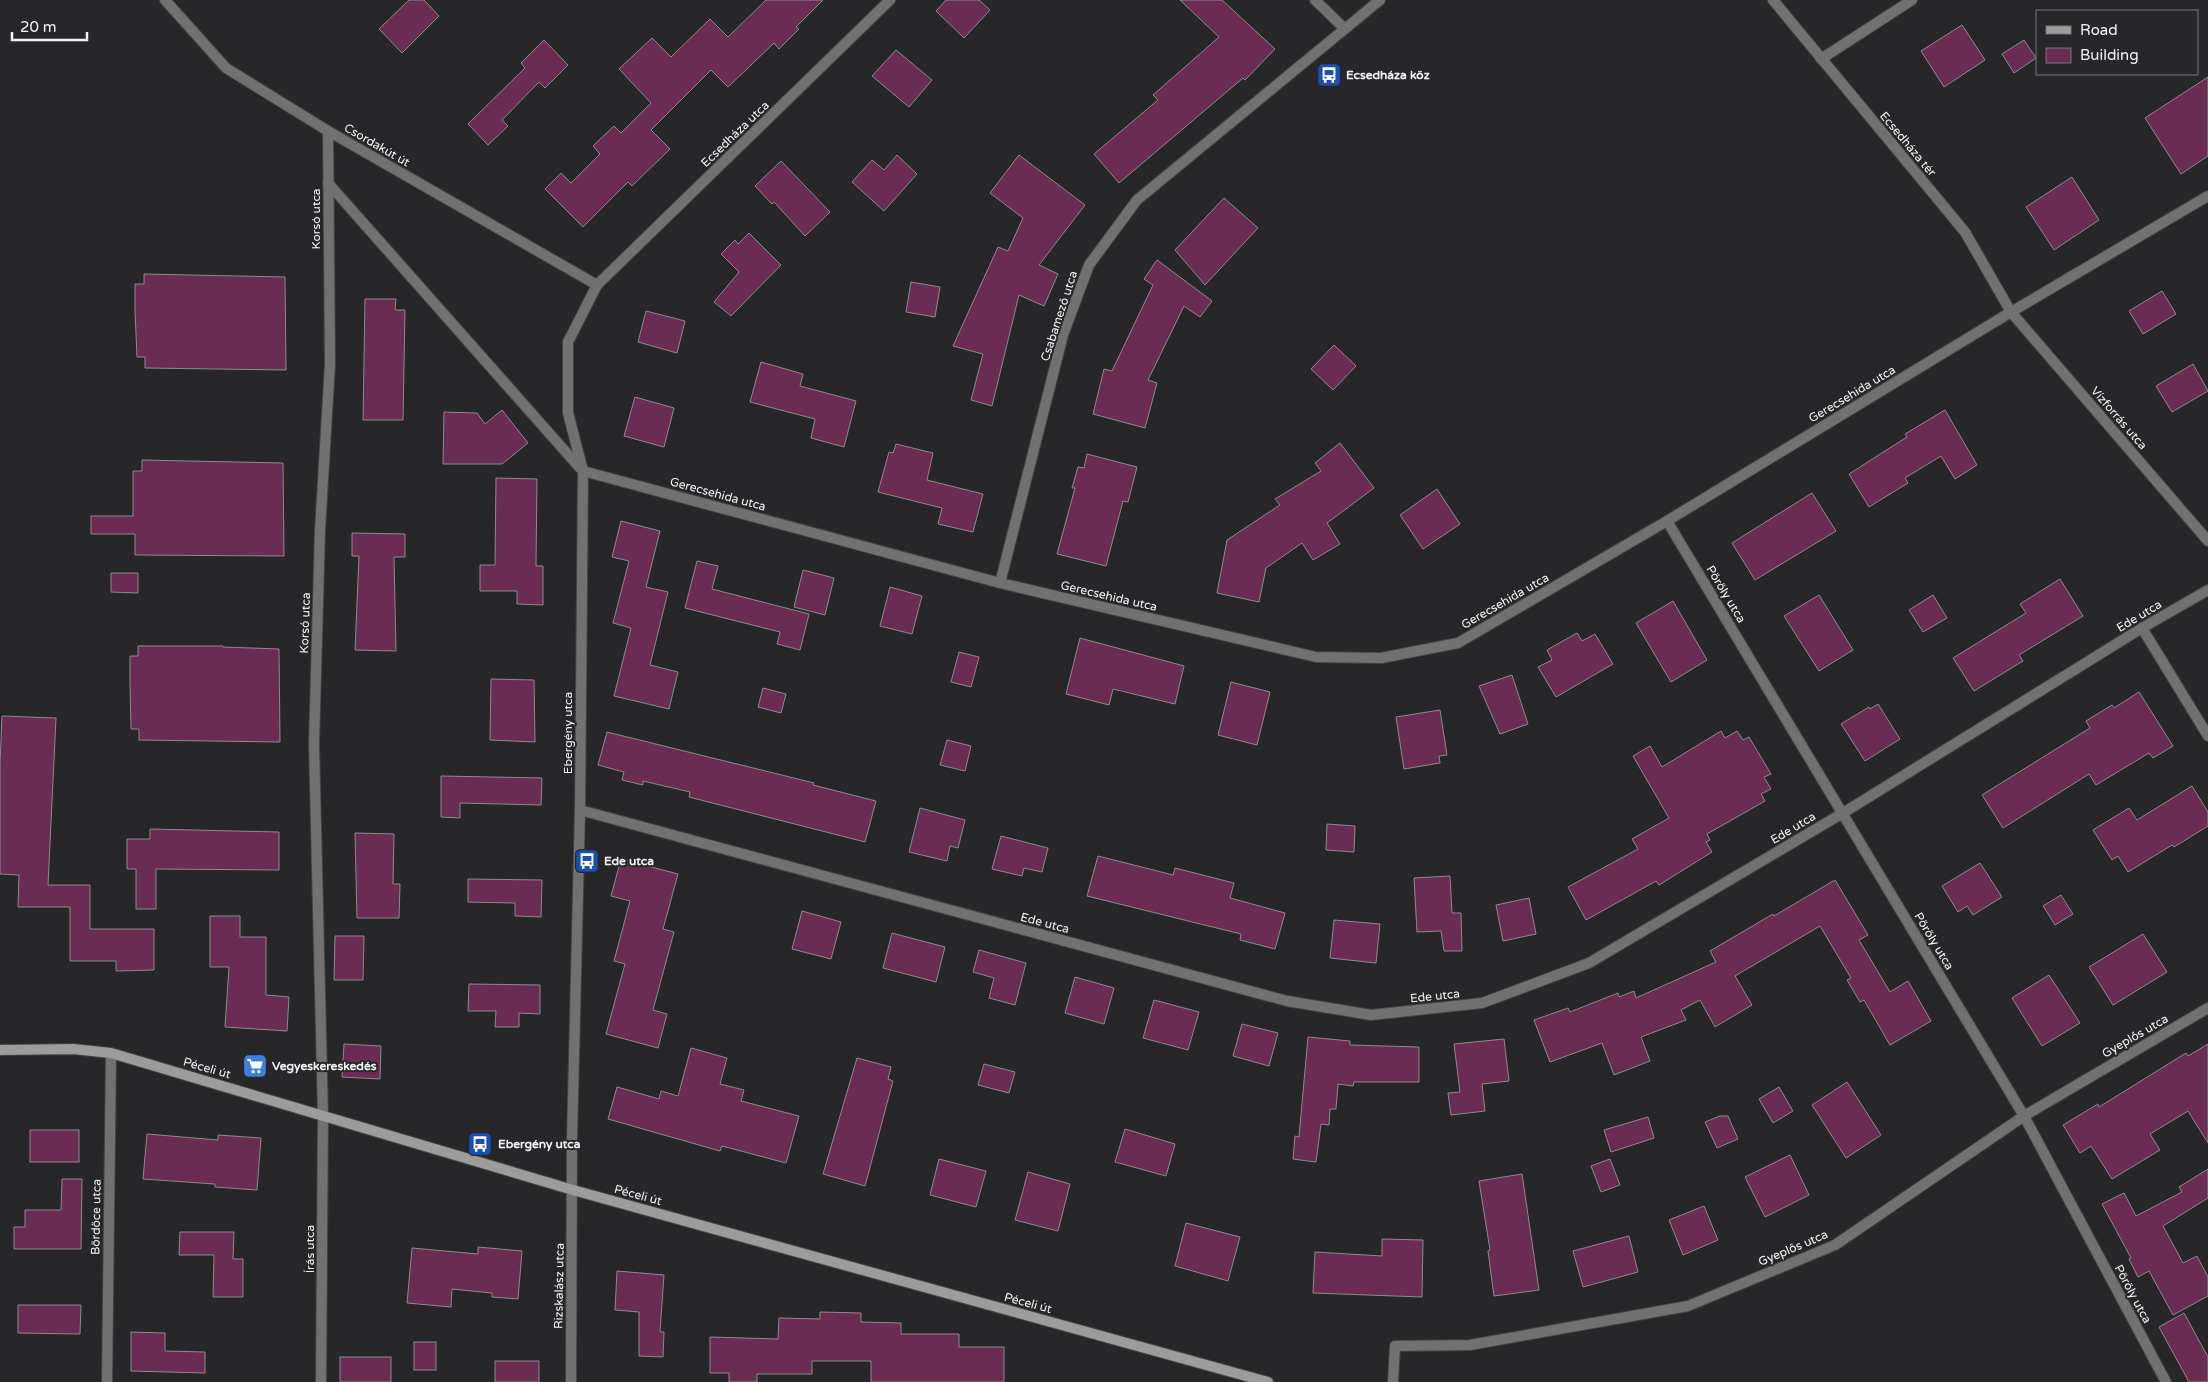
<svg xmlns="http://www.w3.org/2000/svg" width="2208" height="1382" font-family="'Varela Round',sans-serif">
	<style>
		.building { fill: #6b2c54; stroke: #8d8a8c }
		.lines { fill: none; stroke-linecap: round; stroke-linejoin: round }
		.street-casing { stroke: #444447; stroke-width: 12 }
		.secondary-casing { stroke: #444447; stroke-width: 12 }
		.street { stroke: #727170; stroke-width: 10 }
		.secondary { stroke: #9d9c9a; stroke-width: 10 }
		.labels { text-anchor: middle; stroke-width: 4; stroke-linejoin: round; paint-order: stroke }
		.poi-label { font-size: 12px; font-weight: bold; fill: #f4f4f6; stroke: #27272a; text-anchor: start }
		.street-label { font-size: 12px; fill: #f4f4f6; stroke: #27272a }
	</style>
	<rect width="100%" height="100%" fill="#27272a"/>
	<g class="building">
		<path d="M 409,0 L 424,0 L 439,16 L 402,53 L 379,29 Z"/>
		<path d="M 766,0 L 823,0 L 796,27 L 799,29 L 779,49 L 774,43 L 728,87 L 711,70 L 651,130 L 670,149 L 632,186 L 628,182 L 583,227 L 545,189 L 561,173 L 571,183 L 600,154 L 593,146 L 614,126 L 621,133 L 651,103 L 619,69 L 652,38 L 671,57 L 710,19 L 728,37 Z"/>
		<path d="M 946,0 L 979,0 L 990,10 L 964,38 L 936,11 Z"/>
		<path d="M 1180,0 L 1222,0 L 1275,49 L 1245,80 L 1243,78 L 1119,183 L 1094,154 L 1158,100 L 1153,95 L 1219,37 Z"/>
		<path d="M 1962,25 L 1985,60 L 1944,87 L 1921,51 Z"/>
		<path d="M 544,40 L 568,65 L 545,88 L 539,82 L 502,120 L 508,126 L 488,145 L 468,124 L 525,68 L 521,63 Z"/>
		<path d="M 2024,40 L 2036,58 L 2014,73 L 2002,54 Z"/>
		<path d="M 896,50 L 932,80 L 909,107 L 872,76 Z"/>
		<path d="M 2208,77 L 2208,156 L 2181,174 L 2145,118 Z"/>
		<path d="M 897,155 L 917,174 L 884,211 L 852,182 L 872,160 L 884,170 Z"/>
		<path d="M 1019,155 L 1085,205 L 1039,265 L 1058,274 L 1044,306 L 1019,295 L 992,406 L 971,400 L 983,354 L 953,346 L 998,247 L 1008,251 L 1023,218 L 990,193 Z"/>
		<path d="M 781,161 L 830,212 L 805,236 L 774,202 L 772,204 L 755,186 Z"/>
		<path d="M 2072,177 L 2099,220 L 2054,250 L 2026,207 Z"/>
		<path d="M 1224,198 L 1258,228 L 1205,285 L 1175,250 Z"/>
		<path d="M 749,233 L 781,265 L 731,316 L 714,302 L 739,272 L 721,254 L 735,240 L 738,244 Z"/>
		<path d="M 1157,260 L 1212,301 L 1200,317 L 1184,306 L 1148,380 L 1157,383 L 1145,428 L 1093,414 L 1104,369 L 1112,371 L 1153,285 L 1144,279 Z"/>
		<path d="M 144,274 L 285,277 L 286,370 L 145,368 L 145,357 L 137,357 L 135,311 L 135,284 L 144,284 Z"/>
		<path d="M 911,282 L 940,287 L 935,317 L 906,312 Z"/>
		<path d="M 2162,291 L 2176,314 L 2143,334 L 2129,311 Z"/>
		<path d="M 365,299 L 396,299 L 395,310 L 405,310 L 403,420 L 363,420 Z"/>
		<path d="M 646,311 L 685,321 L 677,353 L 638,342 Z"/>
		<path d="M 1334,345 L 1356,366 L 1333,390 L 1311,369 Z"/>
		<path d="M 761,362 L 803,374 L 800,386 L 856,401 L 844,447 L 811,438 L 815,419 L 750,402 Z"/>
		<path d="M 2193,364 L 2208,391 L 2172,412 L 2156,386 Z"/>
		<path d="M 635,397 L 674,408 L 664,447 L 624,436 Z"/>
		<path d="M 502,410 L 528,443 L 502,464 L 443,464 L 444,412 L 477,413 L 485,424 Z"/>
		<path d="M 1945,410 L 1977,465 L 1955,479 L 1941,456 L 1905,478 L 1908,483 L 1869,507 L 1849,474 L 1907,437 L 1905,434 Z"/>
		<path d="M 1340,443 L 1374,488 L 1327,523 L 1340,544 L 1313,560 L 1302,543 L 1266,568 L 1259,602 L 1217,593 L 1227,540 L 1280,505 L 1275,499 L 1321,471 L 1315,463 Z"/>
		<path d="M 896,444 L 933,453 L 927,480 L 983,494 L 973,532 L 938,524 L 942,508 L 878,492 L 889,452 L 893,453 Z"/>
		<path d="M 1087,454 L 1137,467 L 1128,502 L 1123,501 L 1106,566 L 1057,554 L 1075,488 L 1072,488 L 1078,467 L 1084,468 Z"/>
		<path d="M 142,460 L 283,463 L 284,556 L 135,555 L 135,534 L 91,534 L 91,516 L 133,516 L 133,471 L 142,471 Z"/>
		<path d="M 496,478 L 537,479 L 536,566 L 543,566 L 543,605 L 517,604 L 517,591 L 480,591 L 480,565 L 495,565 Z"/>
		<path d="M 1437,489 L 1460,524 L 1423,549 L 1400,515 Z"/>
		<path d="M 1812,493 L 1836,531 L 1755,580 L 1732,543 Z"/>
		<path d="M 621,521 L 660,531 L 646,587 L 668,592 L 650,665 L 678,672 L 669,709 L 614,696 L 631,628 L 613,623 L 629,561 L 612,557 Z"/>
		<path d="M 352,533 L 405,534 L 405,557 L 394,557 L 396,651 L 355,650 L 359,556 L 352,556 Z"/>
		<path d="M 697,561 L 718,566 L 712,589 L 809,614 L 800,650 L 777,644 L 780,632 L 685,608 Z"/>
		<path d="M 803,570 L 834,578 L 825,615 L 794,607 Z"/>
		<path d="M 111,573 L 138,573 L 138,593 L 111,592 Z"/>
		<path d="M 2060,579 L 2083,616 L 2019,655 L 2023,661 L 1974,691 L 1953,658 L 2026,613 L 2020,604 Z"/>
		<path d="M 890,587 L 922,596 L 912,634 L 880,626 Z"/>
		<path d="M 1819,595 L 1853,650 L 1819,671 L 1784,616 Z"/>
		<path d="M 1933,595 L 1947,618 L 1923,632 L 1909,610 Z"/>
		<path d="M 1673,601 L 1707,660 L 1671,682 L 1636,623 Z"/>
		<path d="M 1577,633 L 1582,641 L 1595,634 L 1613,664 L 1556,697 L 1538,667 L 1552,660 L 1547,650 Z"/>
		<path d="M 1080,638 L 1184,666 L 1175,704 L 1113,689 L 1109,705 L 1066,694 Z"/>
		<path d="M 138,646 L 223,646 L 223,647 L 279,649 L 280,742 L 139,740 L 139,729 L 131,729 L 130,683 L 130,656 L 138,656 Z"/>
		<path d="M 959,652 L 979,657 L 971,687 L 951,682 Z"/>
		<path d="M 1512,675 L 1528,724 L 1500,734 L 1479,686 Z"/>
		<path d="M 491,679 L 534,680 L 535,742 L 490,740 Z"/>
		<path d="M 1231,682 L 1270,692 L 1257,745 L 1218,735 Z"/>
		<path d="M 763,688 L 786,694 L 781,713 L 758,707 Z"/>
		<path d="M 2139,692 L 2173,746 L 2153,758 L 2149,753 L 2096,785 L 2089,774 L 2003,828 L 1982,795 L 2090,728 L 2086,721 L 2112,705 L 2114,708 Z"/>
		<path d="M 1878,704 L 1900,739 L 1865,761 L 1841,724 L 1869,707 L 1870,709 Z"/>
		<path d="M 1440,710 L 1447,755 L 1439,756 L 1440,763 L 1404,769 L 1396,717 Z"/>
		<path d="M 2,716 L 56,718 L 48,885 L 90,885 L 90,929 L 154,929 L 154,970 L 116,971 L 116,961 L 70,961 L 70,907 L 18,907 L 19,875 L 0,874 L 0,764 Z"/>
		<path d="M 1721,731 L 1725,738 L 1737,731 L 1743,740 L 1749,737 L 1771,774 L 1764,777 L 1771,789 L 1761,794 L 1765,801 L 1707,834 L 1710,840 L 1706,842 L 1712,852 L 1659,885 L 1656,881 L 1586,920 L 1568,887 L 1638,849 L 1632,839 L 1669,818 L 1633,756 L 1650,746 L 1662,767 Z"/>
		<path d="M 607,732 L 814,783 L 813,785 L 876,801 L 865,842 L 689,797 L 690,792 L 643,781 L 643,785 L 622,780 L 624,772 L 598,765 Z"/>
		<path d="M 947,740 L 971,746 L 965,771 L 940,765 Z"/>
		<path d="M 441,776 L 542,778 L 541,805 L 460,803 L 460,818 L 441,817 Z"/>
		<path d="M 2192,786 L 2208,812 L 2208,826 L 2174,847 L 2172,845 L 2128,872 L 2118,856 L 2112,860 L 2093,830 L 2129,808 L 2137,820 Z"/>
		<path d="M 920,808 L 965,820 L 958,848 L 950,846 L 947,861 L 909,852 Z"/>
		<path d="M 1327,824 L 1355,826 L 1354,852 L 1326,850 Z"/>
		<path d="M 150,829 L 279,832 L 279,870 L 156,869 L 156,909 L 136,909 L 136,869 L 127,869 L 127,839 L 150,839 Z"/>
		<path d="M 355,833 L 394,834 L 393,884 L 400,884 L 399,918 L 357,918 Z"/>
		<path d="M 1001,836 L 1048,848 L 1042,872 L 1024,868 L 1022,876 L 992,869 Z"/>
		<path d="M 1098,856 L 1173,875 L 1175,868 L 1234,883 L 1230,898 L 1285,913 L 1275,949 L 1240,940 L 1241,934 L 1087,896 Z"/>
		<path d="M 621,859 L 678,874 L 663,929 L 674,932 L 653,1010 L 667,1014 L 658,1048 L 606,1034 L 625,964 L 614,961 L 630,901 L 611,896 Z"/>
		<path d="M 1980,863 L 2002,897 L 1973,915 L 1967,906 L 1958,912 L 1942,886 Z"/>
		<path d="M 1450,876 L 1452,913 L 1461,913 L 1462,951 L 1444,951 L 1441,931 L 1417,932 L 1414,878 Z"/>
		<path d="M 468,879 L 542,880 L 541,917 L 515,916 L 515,903 L 468,902 Z"/>
		<path d="M 1835,880 L 1868,935 L 1859,940 L 1890,992 L 1908,981 L 1931,1021 L 1890,1045 L 1864,1000 L 1860,1002 L 1847,980 L 1851,978 L 1820,926 L 1735,976 L 1752,1005 L 1715,1027 L 1700,1000 L 1681,1010 L 1686,1020 L 1641,1037 L 1650,1061 L 1614,1075 L 1602,1043 L 1550,1062 L 1534,1020 L 1568,1008 L 1570,1012 L 1618,993 L 1619,997 L 1634,991 L 1636,998 L 1716,962 L 1710,951 L 1773,914 L 1774,916 Z"/>
		<path d="M 2061,895 L 2073,914 L 2055,925 L 2043,906 Z"/>
		<path d="M 1529,898 L 1536,934 L 1503,941 L 1496,905 Z"/>
		<path d="M 802,911 L 841,922 L 831,959 L 792,949 Z"/>
		<path d="M 210,916 L 240,916 L 240,937 L 266,937 L 266,995 L 289,997 L 287,1031 L 225,1027 L 229,967 L 210,967 Z"/>
		<path d="M 1334,920 L 1380,924 L 1376,963 L 1330,958 Z"/>
		<path d="M 892,933 L 945,947 L 936,982 L 883,968 Z"/>
		<path d="M 2143,934 L 2167,972 L 2113,1005 L 2089,967 Z"/>
		<path d="M 335,936 L 364,936 L 363,980 L 334,980 Z"/>
		<path d="M 979,950 L 1026,963 L 1015,1005 L 989,998 L 994,978 L 973,972 Z"/>
		<path d="M 2049,975 L 2080,1023 L 2042,1046 L 2012,998 Z"/>
		<path d="M 1075,977 L 1114,988 L 1104,1024 L 1065,1013 Z"/>
		<path d="M 469,984 L 540,985 L 540,1014 L 519,1013 L 519,1027 L 495,1027 L 496,1011 L 468,1011 Z"/>
		<path d="M 1154,1000 L 1199,1012 L 1188,1050 L 1143,1038 Z"/>
		<path d="M 1242,1024 L 1278,1033 L 1269,1066 L 1233,1056 Z"/>
		<path d="M 1308,1037 L 1350,1041 L 1350,1045 L 1419,1047 L 1419,1082 L 1354,1082 L 1353,1086 L 1338,1084 L 1336,1109 L 1330,1109 L 1329,1125 L 1321,1124 L 1316,1162 L 1293,1159 L 1295,1136 L 1299,1137 Z"/>
		<path d="M 1504,1039 L 1509,1081 L 1482,1084 L 1485,1111 L 1451,1115 L 1448,1093 L 1460,1092 L 1454,1044 Z"/>
		<path d="M 344,1044 L 381,1046 L 380,1079 L 342,1077 Z"/>
		<path d="M 2208,1044 L 2208,1143 L 2188,1111 L 2150,1134 L 2160,1150 L 2112,1179 L 2091,1146 L 2080,1153 L 2063,1125 L 2098,1104 L 2099,1107 L 2186,1053 L 2188,1056 Z"/>
		<path d="M 691,1048 L 727,1058 L 720,1084 L 744,1090 L 741,1101 L 799,1116 L 786,1163 L 722,1146 L 720,1151 L 608,1119 L 617,1087 L 659,1099 L 661,1091 L 678,1096 Z"/>
		<path d="M 857,1058 L 891,1067 L 888,1079 L 893,1081 L 865,1186 L 823,1174 Z"/>
		<path d="M 984,1064 L 1015,1072 L 1009,1093 L 978,1085 Z"/>
		<path d="M 1847,1082 L 1881,1135 L 1846,1158 L 1812,1105 Z"/>
		<path d="M 1779,1087 L 1793,1111 L 1773,1123 L 1759,1099 Z"/>
		<path d="M 1720,1116 L 1728,1116 L 1738,1139 L 1717,1148 L 1705,1122 Z"/>
		<path d="M 1648,1117 L 1654,1138 L 1611,1152 L 1604,1130 Z"/>
		<path d="M 1125,1129 L 1175,1144 L 1166,1176 L 1115,1162 Z"/>
		<rect x="30" y="1130" width="49" height="32"/>
		<path d="M 147,1134 L 218,1140 L 218,1135 L 261,1138 L 257,1190 L 215,1187 L 215,1184 L 143,1179 Z"/>
		<path d="M 1790,1155 L 1809,1195 L 1765,1217 L 1745,1177 Z"/>
		<path d="M 939,1159 L 986,1171 L 976,1207 L 930,1195 Z"/>
		<path d="M 1610,1159 L 1620,1185 L 1601,1192 L 1591,1166 Z"/>
		<path d="M 2208,1169 L 2208,1198 L 2163,1226 L 2183,1263 L 2197,1256 L 2208,1277 L 2208,1296 L 2173,1315 L 2149,1271 L 2138,1277 L 2129,1259 L 2131,1258 L 2102,1204 L 2124,1193 L 2136,1216 L 2182,1192 L 2179,1187 Z"/>
		<path d="M 1028,1172 L 1070,1184 L 1058,1231 L 1015,1220 Z"/>
		<path d="M 1522,1174 L 1539,1290 L 1494,1296 L 1488,1251 L 1490,1250 L 1479,1181 Z"/>
		<path d="M 62,1179 L 82,1179 L 81,1249 L 14,1249 L 14,1227 L 25,1227 L 25,1210 L 61,1210 Z"/>
		<path d="M 1704,1206 L 1718,1240 L 1683,1255 L 1669,1220 Z"/>
		<path d="M 1186,1223 L 1240,1237 L 1228,1281 L 1175,1266 Z"/>
		<path d="M 180,1232 L 234,1232 L 233,1259 L 243,1259 L 243,1297 L 213,1297 L 214,1255 L 179,1255 Z"/>
		<path d="M 1629,1236 L 1638,1272 L 1583,1287 L 1573,1251 Z"/>
		<path d="M 1382,1239 L 1423,1240 L 1422,1297 L 1313,1293 L 1315,1252 L 1382,1256 Z"/>
		<path d="M 478,1247 L 522,1251 L 518,1299 L 492,1297 L 492,1293 L 452,1289 L 451,1307 L 407,1303 L 412,1248 L 478,1254 Z"/>
		<path d="M 617,1271 L 664,1275 L 660,1332 L 664,1332 L 663,1357 L 639,1356 L 639,1312 L 615,1310 Z"/>
		<path d="M 18,1305 L 81,1305 L 80,1334 L 18,1333 Z"/>
		<path d="M 820,1312 L 861,1313 L 861,1322 L 901,1323 L 901,1334 L 959,1334 L 959,1347 L 1004,1347 L 1004,1382 L 871,1382 L 871,1361 L 812,1361 L 812,1374 L 757,1374 L 757,1382 L 729,1382 L 729,1373 L 710,1373 L 710,1337 L 778,1339 L 779,1318 L 820,1319 Z"/>
		<path d="M 2184,1313 L 2208,1357 L 2208,1382 L 2189,1382 L 2159,1327 Z"/>
		<path d="M 131,1332 L 165,1333 L 165,1351 L 205,1352 L 205,1373 L 131,1371 Z"/>
		<rect x="414" y="1342" width="22" height="28"/>
		<rect x="340" y="1357" width="51" height="25"/>
		<rect x="495" y="1361" width="44" height="21"/>
	</g>
	<g class="lines">
		<defs>
			<g id="street">
				<path d="M 165,0 L 226,68 L 328,131 L 597,285"/>
				<path d="M 1315,0 L 1344,28"/>
				<path d="M 1773,0 L 1965,232 L 2011,312 L 2208,541"/>
				<path d="M 1821,59 L 1912,0"/>
				<path d="M 328,183 L 580,468"/>
				<path d="M 583,471 L 1000,583 L 1316,657 L 1381,658 L 1458,643 L 1667,521 L 2011,312 L 2208,196"/>
				<path d="M 1667,521 L 2024,1116 L 2166,1382"/>
				<path d="M 1000,583 L 1063,335 L 1089,265 L 1137,200 L 1380,0"/>
				<path d="M 2142,628 L 2208,736"/>
				<path d="M 580,810 L 1287,1001 L 1371,1015 L 1482,1003 L 1589,963 L 1843,813 L 2142,628 L 2208,590"/>
				<path d="M 107,1382 L 111,1053"/>
				<path d="M 321,1382 L 323,1116 L 314,744 L 320,530 L 330,364 L 328,131"/>
				<path d="M 571,1382 L 572,1139 L 580,810 L 583,471 L 568,413 L 568,342 L 597,285 L 890,0"/>
				<path d="M 1393,1382 L 1395,1346 L 1470,1345 L 1688,1306 L 1835,1245 L 2024,1116 L 2208,1008"/>
			</g>
			<path id="secondary" d="M 0,1050 L 73,1049 L 111,1053 L 573,1190 L 1268,1382"/>
		</defs>
		<use href="#street" class="street-casing"/>
		<use href="#secondary" class="secondary-casing"/>
		<use href="#street" class="street"/>
		<use href="#secondary" class="secondary"/>
	</g>
	<defs>
		<symbol id="bus-square" viewBox="-11 -11 22 22"><rect x="-9" y="-9" width="18" height="18" rx="4" fill="#1a4fb4" stroke="#27272a"/><path d="M-5-6H5V4H4V6H2V4H-2V6H-4V4H-5ZM-3.5-4V0h7V-4ZM-3.5 1.2v1.5H-2V1.2ZM2 1.2v1.5H3.5V1.2Z" fill="#fff"/></symbol>
		<symbol id="supermarket-square" viewBox="-11 -11 22 22"><rect x="-9" y="-9" width="18" height="18" rx="4" fill="#3f7fe0" stroke="#27272a"/><path d="M-6-5.5h2.5l.6 2H6L4.5 2H-2.5L-4.4-4H-6ZM-1.5 3.2a1.3 1.3 0 1 0 .1 0ZM3 3.2a1.3 1.3 0 1 0 .1 0Z" fill="#fff"/></symbol>
	</defs>
	<g fill-rule="evenodd">
		<use href="#bus-square" x="1315" y="61" width="28" height="28"/>
		<use href="#bus-square" x="573" y="847" width="28" height="28"/>
		<use href="#supermarket-square" x="241" y="1052" width="28" height="28"/>
		<use href="#bus-square" x="466" y="1130" width="28" height="28"/>
	</g>
	<g class="labels">
		<g class="poi-label">
			<text x="1346" y="79">Ecsedháza köz</text>
			<text x="604" y="865">Ede utca</text>
			<text x="272" y="1070">Vegyeskereskedés</text>
			<text x="498" y="1148">Ebergény utca</text>
		</g>
		<g class="street-label">
			<text transform="translate(735 134) rotate(-44)" y="4">Ecsedháza utca</text>
			<text transform="translate(1908 144) rotate(50)" y="4">Ecsedháza tér</text>
			<text transform="translate(377 145) rotate(30)" y="4">Csordakút út</text>
			<text transform="translate(316 219) rotate(-90)" y="4">Korsó utca</text>
			<text transform="translate(1059 316) rotate(-72)" y="4">Csabamező utca</text>
			<text transform="translate(1852 394) rotate(-31)" y="4">Gerecsehida utca</text>
			<text transform="translate(2119 418) rotate(49)" y="4">Vízforrás utca</text>
			<text transform="translate(718 494) rotate(15)" y="4">Gerecsehida utca</text>
			<text transform="translate(1726 594) rotate(59)" y="4">Pöröly utca</text>
			<text transform="translate(1109 596) rotate(13)" y="4">Gerecsehida utca</text>
			<text transform="translate(1505 601) rotate(-30)" y="4">Gerecsehida utca</text>
			<text transform="translate(2139 616) rotate(-31)" y="4">Ede utca</text>
			<text transform="translate(305 623) rotate(-88)" y="4">Korsó utca</text>
			<text transform="translate(568 733) rotate(-90)" y="4">Ebergény utca</text>
			<text transform="translate(1793 828) rotate(-31)" y="4">Ede utca</text>
			<text transform="translate(1045 923) rotate(15)" y="4">Ede utca</text>
			<text transform="translate(1934 941) rotate(59)" y="4">Pöröly utca</text>
			<text transform="translate(1435 996) rotate(-6)" y="4">Ede utca</text>
			<text transform="translate(2135 1036) rotate(-30)" y="4">Gyeplős utca</text>
			<text transform="translate(207 1068) rotate(16)" y="4">Péceli út</text>
			<text transform="translate(638 1195) rotate(15)" y="4">Péceli út</text>
			<text transform="translate(96 1217) rotate(-89)" y="4">Bördöce utca</text>
			<text transform="translate(1793 1248) rotate(-23)" y="4">Gyeplős utca</text>
			<text transform="translate(310 1249) rotate(-90)" y="4">Írás utca</text>
			<text transform="translate(559 1286) rotate(-89)" y="4">Rizskalász utca</text>
			<text transform="translate(2133 1294) rotate(62)" y="4">Pöröly utca</text>
			<text transform="translate(1028 1303) rotate(15)" y="4">Péceli út</text>
		</g>
	</g>
	<rect x="2036" y="10" width="162" height="65" fill="#27272a" stroke="#79797c"/>
	<rect x="2046" y="26" width="25" height="8" fill="#9d9c9a" stroke="#79797c"/>
	<text x="2080" y="35" font-size="15" fill="#f4f4f6">Road</text>
	<rect x="2046" y="48" width="25" height="15" fill="#6b2c54" stroke="#79797c"/>
	<text x="2080" y="60" font-size="15" fill="#f4f4f6">Building</text>
	<path d="M12 32v8h75v-8" fill="none" stroke="#f4f4f6" stroke-width="2.5"/>
	<text x="20" y="32" font-size="15" fill="#f4f4f6" stroke="#27272a" stroke-width="4" paint-order="stroke">20 m</text>
</svg>
